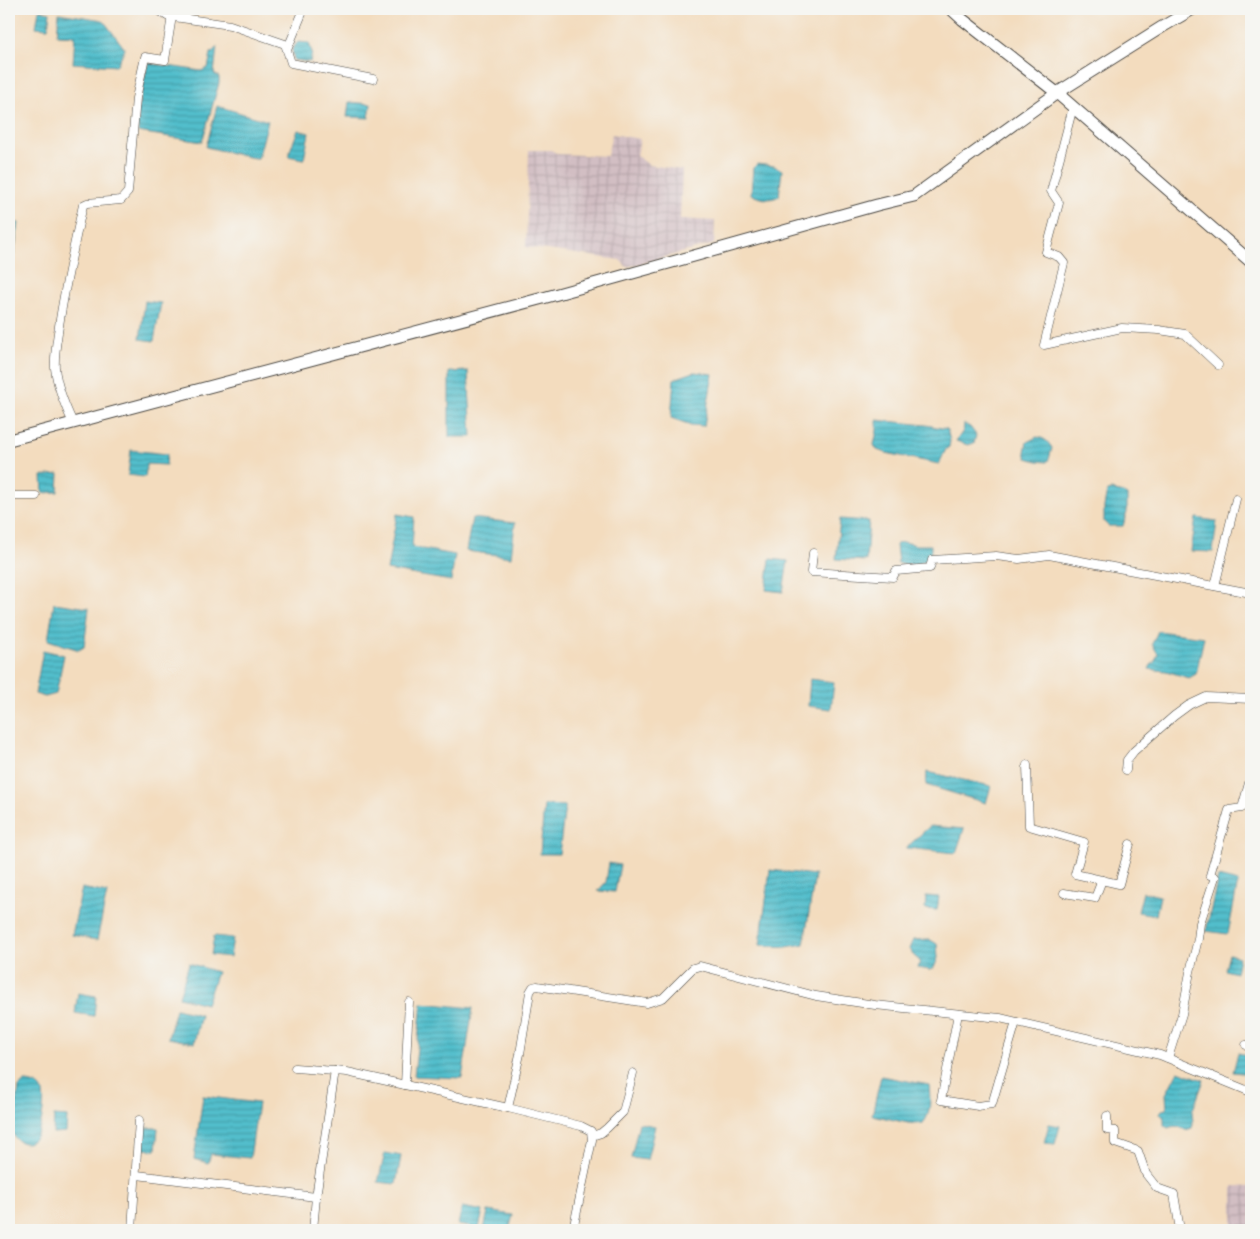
<svg xmlns="http://www.w3.org/2000/svg" width="1260" height="1239" font-family="Dekko,sans-serif">
	<style>
		.industrial { fill: url(#industrial-grid) }
		.water { fill: url(#water-rules); stroke: #3e747c }
		.lines { fill: none; stroke-linecap: round; stroke-linejoin: round }
		.street-casing { stroke: #494641; stroke-width: 9 }
		.secondary-casing { stroke: #494641; stroke-width: 13 }
		.street { stroke: #fff; stroke-width: 8 }
		.secondary { stroke: #fff; stroke-width: 11 }
	</style>
	<defs>
		<pattern id="industrial-grid" width="8" height="8" patternUnits="userSpaceOnUse" patternTransform="scale(1.25)"><rect width="8" height="8" fill="#d2bec3"/><path d="M0 4h8M4 0v8" fill="none" stroke="#b4a3a8"/></pattern>
		<pattern id="water-rules" width="6" height="5" patternUnits="userSpaceOnUse" patternTransform="scale(1.25)"><rect width="6" height="5" fill="#52becc"/><path d="M0 2.5h6" fill="none" stroke="#449ba6"/></pattern>
	</defs>
	<rect width="100%" height="100%" fill="#f6f6f2"/>
	<filter id="ink" filterUnits="userSpaceOnUse"><feTurbulence type="fractalNoise" baseFrequency=".02" numOctaves="2"/><feDisplacementMap in="SourceGraphic" scale="10" xChannelSelector="R" yChannelSelector="G"/><feConvolveMatrix kernelMatrix="1 2 1 2 8 2 1 2 1" color-interpolation-filters="sRGB"/></filter>
	<filter id="wash" filterUnits="userSpaceOnUse"><feTurbulence type="fractalNoise" baseFrequency=".0096" numOctaves="4" result="noise"/><feDisplacementMap in="SourceGraphic" scale="20" xChannelSelector="R" yChannelSelector="G"/><feGaussianBlur stdDeviation="1.12" result="paint"/><feColorMatrix in="noise" values="0 0 0 0 0 0 0 0 0 0 0 0 0 0 0 0 0 1.4 0 .05"/><feComposite in="paint" operator="in"/></filter>
	<g filter="url(#wash)">
		<rect width="100%" height="100%" fill="#f3dcbe"/>
		<g class="industrial">
			<path d="M 612,134 L 640,139 L 637,156 L 649,165 L 682,170 L 680,219 L 715,221 L 714,244 L 627,267 L 620,260 L 526,247 L 529,150 L 551,150 L 558,154 L 607,156 Z"/>
			<path d="M 1233,1186 L 1251,1187 L 1251,1230 L 1233,1230 Z"/>
		</g>
		<g class="water">
			<path d="M 39,10 L 50,12 L 48,28 L 36,27 Z"/>
			<path d="M 59,13 L 103,20 L 125,49 L 116,66 L 73,63 L 75,36 L 57,35 Z"/>
			<path d="M 298,42 L 309,43 L 312,53 L 310,62 L 294,60 L 292,49 Z"/>
			<path d="M 217,47 L 214,74 L 219,77 L 219,83 L 202,142 L 138,132 L 138,108 L 148,63 L 201,71 L 208,68 L 211,53 Z"/>
			<path d="M 349,102 L 371,104 L 369,118 L 347,117 Z"/>
			<path d="M 217,106 L 268,121 L 258,159 L 206,147 Z"/>
			<path d="M 298,130 L 309,133 L 304,159 L 288,156 Z"/>
			<path d="M 757,164 L 774,166 L 782,170 L 779,196 C 771,201 759,199 751,194 L 753,168 Z"/>
			<path d="M 9,221 L 19,223 L 14,255 L 10,258 L 9,257 Z"/>
			<path d="M 145,301 L 161,303 L 154,341 L 140,339 Z"/>
			<path d="M 468,371 L 472,437 L 449,437 L 449,372 Z"/>
			<path d="M 694,372 L 713,374 L 704,426 L 691,425 L 671,418 L 674,379 Z"/>
			<path d="M 877,420 L 926,425 L 947,429 L 950,441 L 949,447 L 946,449 L 939,464 L 886,453 L 877,450 L 874,445 L 877,431 Z"/>
			<path d="M 964,424 L 970,427 L 976,435 L 974,443 L 968,445 L 956,441 L 963,431 Z"/>
			<path d="M 1037,437 C 1045,438 1048,442 1052,448 L 1049,459 L 1047,462 L 1037,461 L 1027,458 L 1025,452 L 1027,442 Z"/>
			<path d="M 131,450 L 167,454 L 166,465 L 147,464 L 145,477 L 128,475 Z"/>
			<path d="M 59,474 L 58,492 L 43,493 L 42,476 Z"/>
			<path d="M 1111,490 L 1123,493 L 1127,495 L 1127,512 L 1123,526 L 1108,526 L 1104,522 L 1104,507 L 1107,491 Z"/>
			<path d="M 397,514 L 414,517 L 412,547 L 455,555 L 451,581 L 387,570 Z"/>
			<path d="M 472,518 L 515,523 L 511,557 L 466,551 Z"/>
			<path d="M 1196,518 L 1217,521 L 1213,552 L 1191,551 Z"/>
			<path d="M 840,519 L 869,521 L 866,561 L 836,559 Z"/>
			<path d="M 904,542 L 916,545 L 931,545 C 931,549 931,554 929,557 C 922,566 908,566 898,563 L 896,545 L 898,543 Z"/>
			<path d="M 770,559 L 788,561 L 783,592 L 766,590 Z"/>
			<path d="M 54,603 L 89,608 L 84,647 L 79,650 L 48,640 Z"/>
			<path d="M 1158,631 L 1204,637 L 1196,674 L 1189,678 L 1166,671 L 1149,669 L 1151,665 L 1154,663 L 1158,654 L 1152,644 Z"/>
			<path d="M 43,650 L 64,655 L 56,694 L 45,697 L 35,694 Z"/>
			<path d="M 810,679 L 834,682 L 831,709 L 808,706 Z"/>
			<path d="M 927,772 L 991,786 L 986,803 L 926,785 Z"/>
			<path d="M 544,805 L 565,806 L 559,854 L 540,854 Z"/>
			<path d="M 930,826 L 964,829 L 956,853 L 906,848 Z"/>
			<path d="M 609,863 L 620,865 L 615,892 L 598,891 L 606,882 Z"/>
			<path d="M 770,870 L 815,875 L 804,944 L 786,947 L 760,945 Z"/>
			<path d="M 1218,877 L 1238,882 L 1228,934 L 1206,931 Z"/>
			<path d="M 82,888 L 107,893 L 97,940 L 72,935 Z"/>
			<path d="M 1143,892 L 1160,896 L 1156,915 L 1138,912 Z"/>
			<path d="M 926,896 L 939,897 L 937,910 L 925,909 Z"/>
			<path d="M 214,936 L 233,938 L 230,957 L 211,955 Z"/>
			<path d="M 929,939 L 937,944 L 938,958 L 934,968 L 930,970 L 918,968 L 920,961 L 913,955 L 909,949 L 913,940 Z"/>
			<path d="M 1229,954 L 1239,957 L 1236,973 L 1225,970 Z"/>
			<path d="M 189,963 L 217,972 L 206,1004 L 179,997 Z"/>
			<path d="M 78,993 L 96,996 L 94,1016 L 75,1013 Z"/>
			<path d="M 422,1003 L 473,1008 L 462,1078 L 414,1076 Z"/>
			<path d="M 176,1009 L 201,1015 L 194,1043 L 168,1038 Z"/>
			<path d="M 1238,1053 L 1251,1056 L 1251,1074 L 1233,1072 Z"/>
			<path d="M 1178,1071 L 1204,1080 L 1192,1112 L 1193,1123 L 1192,1128 L 1186,1130 C 1180,1126 1175,1125 1168,1128 L 1164,1125 L 1164,1118 L 1160,1113 L 1162,1110 L 1167,1109 L 1166,1094 Z"/>
			<path d="M 881,1076 L 929,1085 C 930,1097 932,1115 922,1124 L 908,1123 L 872,1115 Z"/>
			<path d="M 25,1082 C 30,1082 37,1084 40,1087 C 48,1093 41,1129 36,1136 C 29,1148 16,1143 12,1132 L 19,1087 Z"/>
			<path d="M 203,1096 L 258,1103 L 250,1158 L 211,1154 L 208,1163 L 194,1159 Z"/>
			<path d="M 54,1116 L 67,1117 L 66,1132 L 53,1133 Z"/>
			<path d="M 639,1123 L 655,1126 L 647,1160 L 631,1158 Z"/>
			<path d="M 1049,1124 L 1060,1126 L 1055,1144 L 1044,1143 Z"/>
			<path d="M 142,1128 L 158,1128 L 156,1150 L 141,1149 Z"/>
			<path d="M 385,1153 L 401,1156 L 396,1184 L 378,1182 Z"/>
			<path d="M 462,1207 L 483,1211 L 479,1228 L 458,1225 Z"/>
			<path d="M 488,1211 L 513,1215 L 509,1230 L 484,1230 Z"/>
		</g>
	</g>
	<g filter="url(#ink)">
		<g class="lines">
			<defs>
				<g id="street">
					<path d="M 157,9 L 167,16 L 230,25 L 285,44 L 291,63 L 373,79"/>
					<path d="M 287,50 L 304,9"/>
					<path d="M 1073,107 L 1051,191 L 1059,203 L 1046,252 L 1059,257 L 1064,263 L 1044,345 L 1122,328 L 1159,330 L 1185,334 L 1218,365"/>
					<path d="M 73,423 C 65,406 57,387 55,368 C 54,354 57,340 59,326 C 65,285 74,245 83,205 L 87,203 L 121,200 L 128,192 L 136,98 L 145,57 L 165,60 L 172,16"/>
					<path d="M 9,496 L 36,496"/>
					<path d="M 813,553 L 811,572 L 893,577 L 896,571 L 930,568 L 932,560 L 996,556 L 1019,559 L 1049,555 L 1251,593"/>
					<path d="M 1215,586 L 1236,499"/>
					<path d="M 1027,765 L 1029,826 L 1084,842 L 1075,874 L 1119,884 L 1130,844"/>
					<path d="M 1126,770 L 1127,760 L 1134,751 L 1174,716 L 1189,705 L 1206,697 L 1251,699"/>
					<path d="M 1064,893 L 1095,898 L 1102,880"/>
					<path d="M 958,1014 L 941,1100 L 978,1106 L 992,1104 L 1016,1022"/>
					<path d="M 1246,1045 L 1251,1046"/>
					<path d="M 1168,1058 L 1182,1014 L 1190,972 L 1198,939 L 1200,923 L 1215,877 L 1210,875 L 1229,810 L 1242,808 L 1251,776"/>
					<path d="M 295,1068 L 347,1072 L 508,1108"/>
					<path d="M 405,1085 L 409,1002"/>
					<path d="M 1107,1116 L 1107,1130 L 1115,1131 L 1115,1143 L 1138,1151 L 1146,1174 L 1157,1188 L 1174,1194 L 1180,1230"/>
					<path d="M 592,1136 L 601,1133 L 607,1128 L 623,1112 L 633,1073"/>
					<path d="M 137,1175 L 316,1197"/>
					<path d="M 132,1230 L 139,1120"/>
					<path d="M 313,1230 L 316,1197 L 335,1071"/>
					<path d="M 573,1230 L 592,1140 L 591,1131 L 581,1126 L 508,1108 L 520,1054 L 530,992 L 533,987 L 537,986 L 647,1003 L 663,998 L 693,968 L 700,966 L 816,996 L 875,1005 L 1000,1018 L 1160,1055 L 1251,1092"/>
				</g>
				<g id="secondary">
					<path d="M 951,9 L 962,19 L 1057,93 L 1251,262"/>
					<path d="M 9,440 L 543,298 L 877,205 L 914,196 L 1057,93 L 1162,27 L 1193,9"/>
				</g>
			</defs>
			<use href="#street" class="street-casing"/>
			<use href="#secondary" class="secondary-casing"/>
			<use href="#street" class="street"/>
			<use href="#secondary" class="secondary"/>
		</g>
	</g>
	<rect width="1260" height="1239" fill="none" stroke="#f6f6f2" stroke-width="30"/>
</svg>
